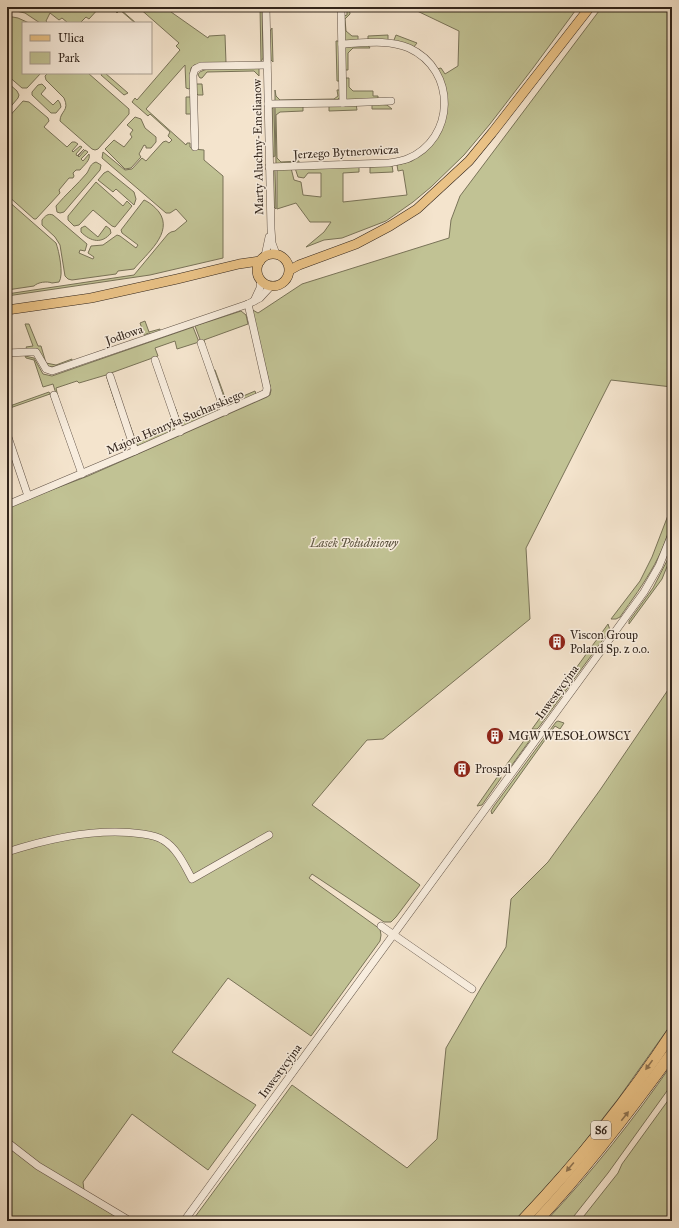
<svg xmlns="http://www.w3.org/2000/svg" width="679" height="1228" font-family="'IM FELL Great Primer',serif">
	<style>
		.green { fill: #c1c294; stroke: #797358 }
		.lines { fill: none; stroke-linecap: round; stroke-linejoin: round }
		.minor-casing { stroke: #625448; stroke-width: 8 }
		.major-casing { stroke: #31241b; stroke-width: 10 }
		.highway-casing { stroke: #31241b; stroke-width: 12 }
		.minor { stroke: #f8edde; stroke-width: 7 }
		.major { stroke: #eac286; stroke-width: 9 }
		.highway { stroke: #eac286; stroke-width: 11 }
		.oneway { fill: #8e7350 }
		.labels { text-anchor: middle; stroke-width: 3; stroke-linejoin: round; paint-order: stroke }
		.shield { fill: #f8edde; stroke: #6d6056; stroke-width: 1 }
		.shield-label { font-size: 11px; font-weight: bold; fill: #31241b }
		.street-label { font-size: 12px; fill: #31241b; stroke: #f8edde }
		.park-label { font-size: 12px; font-style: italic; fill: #5c533f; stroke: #f8edde }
		.poi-label { font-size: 12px; fill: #31241b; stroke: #f8edde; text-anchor: start }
	</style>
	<rect width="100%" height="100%" fill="#f4e4cd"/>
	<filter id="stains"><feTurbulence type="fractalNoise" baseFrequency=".005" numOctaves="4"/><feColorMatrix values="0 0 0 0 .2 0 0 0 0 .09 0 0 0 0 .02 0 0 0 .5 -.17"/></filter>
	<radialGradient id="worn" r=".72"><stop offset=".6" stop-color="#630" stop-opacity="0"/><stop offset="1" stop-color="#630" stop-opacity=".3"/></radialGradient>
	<g class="green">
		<path d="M 7,7 L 100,7 L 89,19 L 86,17 L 80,23 L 68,23 L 62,18 L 59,20 L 50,13 L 46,21 L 48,23 L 40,23 L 25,13 L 7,9 Z"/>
		<path d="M 112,7 L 123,7 L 121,10 L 136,23 L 135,23 L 120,10 L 117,13 Z"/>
		<path d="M 138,7 L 164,7 L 208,38 L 209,36 L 225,35 L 226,63 L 194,65 L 191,68 L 191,87 L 189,89 L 186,88 L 185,65 L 146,109 L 186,145 L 187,143 L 190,143 L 190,147 L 193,149 L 204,150 L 204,160 L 223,176 L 223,258 L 150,275 L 7,296 L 7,294 L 134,275 L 168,234 L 171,232 L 175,231 L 187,221 L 176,209 L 170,213 L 166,213 L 102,158 L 103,152 L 125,170 L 132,169 L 142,158 L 146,161 L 163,142 L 166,141 L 169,143 L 172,140 L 168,136 L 170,132 L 150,114 L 148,116 L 132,102 L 135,98 L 137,100 L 180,50 L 176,46 L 179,43 Z"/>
		<path d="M 260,7 L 262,7 L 263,58 L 261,62 Z"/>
		<path d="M 347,7 L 349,7 L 350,14 L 345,19 L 346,31 L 352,36 L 358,36 L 358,41 L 345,41 L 343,38 L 344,16 L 347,15 Z"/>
		<path d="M 403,7 L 578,7 L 533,68 L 490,124 L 464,155 L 431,187 L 413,202 L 386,221 L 342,238 L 324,240 L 306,247 L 324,232 L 331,222 L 310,222 L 296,203 L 277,209 L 277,168 L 291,168 L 294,180 L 301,182 L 303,195 L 321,197 L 321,173 L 308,173 L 304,178 L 298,177 L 295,168 L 359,167 L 359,172 L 343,173 L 343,202 L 407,195 L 403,170 L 398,171 L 397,165 L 412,161 L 417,157 L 445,120 L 437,69 L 441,68 L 445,74 L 458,66 L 459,31 L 413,9 Z"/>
		<path d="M 602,7 L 672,7 L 672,387 L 611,380 L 526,548 L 530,619 L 383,739 L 367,740 L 312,805 L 420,885 L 396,917 L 391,922 L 384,922 L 312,874 L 309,878 L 380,929 L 381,935 L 380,941 L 311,1036 L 228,978 L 172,1052 L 256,1105 L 208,1170 L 132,1114 L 83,1182 L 85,1198 L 124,1221 L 7,1221 L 7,507 L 88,476 L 267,397 L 270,395 L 271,390 L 251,309 L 258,313 L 302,284 L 449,238 L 451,220 L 460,196 Z"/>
		<path d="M 7,16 L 18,18 L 29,23 L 23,23 L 23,73 L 41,73 L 27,88 L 22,88 L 7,75 Z"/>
		<path d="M 272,28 L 273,62 L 271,60 L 270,31 Z"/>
		<path d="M 388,35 L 388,40 L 368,41 L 368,36 Z"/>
		<path d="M 396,35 L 417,43 L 413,48 L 395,42 L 394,40 Z"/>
		<path d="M 336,41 L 339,41 L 340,80 L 339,81 L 337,81 Z"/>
		<path d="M 368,45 L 370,48 L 353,48 L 348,53 L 348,70 L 345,70 L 344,50 L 346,47 Z"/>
		<path d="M 259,67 L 259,76 L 254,71 L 207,72 L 202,78 L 200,78 L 198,75 C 199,73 199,72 202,71 C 211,66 247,67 259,67 Z"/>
		<path d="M 48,73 L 88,73 L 129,109 L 129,114 L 98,149 L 95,150 L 92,149 L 60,121 C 60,111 70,111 64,98 L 46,80 L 45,76 Z"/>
		<path d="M 102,73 L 105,73 L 128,93 L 124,95 L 101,75 Z"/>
		<path d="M 344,78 L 349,78 L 349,87 L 353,91 L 373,91 L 373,96 L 378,96 L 378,100 L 347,100 L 346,99 Z"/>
		<path d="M 7,82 L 17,91 L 19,95 L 18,98 L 7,111 Z"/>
		<path d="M 42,84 L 46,88 L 41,94 L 53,105 L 58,100 L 60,103 L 61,107 L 56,113 L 51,113 L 32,95 L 32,92 L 38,85 Z"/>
		<path d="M 196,84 L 202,84 L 203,95 L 198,95 L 196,93 Z"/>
		<path d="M 275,90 L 276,96 L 280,100 L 334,99 L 338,96 L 337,90 L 340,90 L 340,97 L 337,100 L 275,102 Z"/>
		<path d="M 186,97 L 191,97 L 192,114 L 186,114 Z"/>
		<path d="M 23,101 L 29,102 L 48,118 L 49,121 L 44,127 L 67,147 L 72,142 L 75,142 L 78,144 L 72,151 L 73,152 L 80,146 L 82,147 L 76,154 L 77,156 L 84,149 L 78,156 L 79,157 L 85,150 L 88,152 L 81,159 L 83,161 L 89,154 C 91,160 84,165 80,170 L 76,170 L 73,173 L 74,176 L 73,178 L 69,178 L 59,190 L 60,193 L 36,219 L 34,219 L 7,195 L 7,119 Z"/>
		<path d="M 356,104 L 357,110 L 329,111 L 329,106 Z"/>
		<path d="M 378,104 L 387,105 L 392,109 L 372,109 L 372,105 Z"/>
		<path d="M 303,105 L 303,111 L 280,112 L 276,115 L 277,158 L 281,162 L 299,161 L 299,163 L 276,164 L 275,106 Z"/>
		<path d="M 274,107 L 275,156 L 273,157 L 272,109 Z"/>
		<path d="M 135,117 L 141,119 L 145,128 L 156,137 L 156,142 L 151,148 L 146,148 L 146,146 L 144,145 L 139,154 L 141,157 L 131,168 L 125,169 L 105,149 L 114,140 L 124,147 L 132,137 L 130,134 L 133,130 L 127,125 Z"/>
		<path d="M 96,162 L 101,165 L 100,170 L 64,212 L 60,213 L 57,212 L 56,206 C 66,194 77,185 87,173 C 90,168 90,164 96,162 Z"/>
		<path d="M 392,165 L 393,172 L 370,173 L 370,167 Z"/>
		<path d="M 275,169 L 276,209 L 274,207 L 273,172 Z"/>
		<path d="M 108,171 L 134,192 L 136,199 L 134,205 L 116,189 L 113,192 L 98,180 L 104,173 Z"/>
		<path d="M 96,182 L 123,206 L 127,201 L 132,206 L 115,227 L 112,226 L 93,210 L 79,225 L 74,226 L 68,220 L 68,216 Z"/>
		<path d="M 7,200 L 56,243 C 59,251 64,275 59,282 L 52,283 C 47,281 38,282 34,286 L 7,290 Z"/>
		<path d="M 144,200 C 149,202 155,207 159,212 C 174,233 146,254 134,269 L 118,271 L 116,274 L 72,280 L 68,279 L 65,276 L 60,245 L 55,237 L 42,225 L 42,220 C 45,216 48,213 53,215 L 87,244 L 85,251 L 80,250 L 79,253 L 93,259 L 94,257 L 88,253 L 91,246 L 103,245 L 117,235 L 120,236 L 136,248 L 138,245 L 122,233 L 121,230 Z"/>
		<path d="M 85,226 L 98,237 L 106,226 L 110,229 L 111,233 C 102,244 91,242 81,232 L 81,228 Z"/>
		<path d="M 241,311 L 246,315 L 248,324 L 204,340 L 205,344 L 201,342 L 195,326 Z"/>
		<path d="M 145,321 L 149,332 L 160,329 L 160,332 L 151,334 L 149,333 L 146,334 L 145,337 L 140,323 Z"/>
		<path d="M 25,324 L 29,324 L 38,346 L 41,346 L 46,363 L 56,365 L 72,359 L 72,362 L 52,367 L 47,366 L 37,349 L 27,349 L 26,347 L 33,346 Z"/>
		<path d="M 193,327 L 199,342 L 177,349 L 175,341 L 155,348 L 158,356 L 111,373 L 115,382 L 117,408 L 106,375 L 79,383 L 77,381 L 56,388 L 58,397 L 57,397 L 53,384 L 43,387 L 34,360 L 26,358 L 25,356 L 34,358 L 43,374 L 52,376 Z"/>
		<path d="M 213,370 L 215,370 L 227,403 L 255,391 L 256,394 L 232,405 L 225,405 Z"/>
		<path d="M 49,392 L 55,403 L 54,404 L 50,394 L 7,409 L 7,407 Z"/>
		<path d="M 218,402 L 221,407 L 219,407 L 217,411 L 186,426 L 181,425 L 175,407 L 179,419 L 185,421 L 217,407 Z"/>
		<path d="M 128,420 L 135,439 L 140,441 L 172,426 L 174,422 L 176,427 L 175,430 L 139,446 L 137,445 L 136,446 Z"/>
		<path d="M 672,505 C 672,547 643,584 620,617 L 616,619 L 611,619 L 640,581 L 652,557 Z"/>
		<path d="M 672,551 L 672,554 L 662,579 L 629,624 L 629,621 L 653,588 Z"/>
		<path d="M 608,624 L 610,630 L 539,727 L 537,729 L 532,729 Z"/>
		<path d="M 672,684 L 672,1023 L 618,1099 L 571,1159 L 523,1212 L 515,1221 L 192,1221 L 292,1085 L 407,1168 L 437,1139 L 446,1048 L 482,986 L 506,947 L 511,899 L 548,862 L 600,790 Z"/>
		<path d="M 558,721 L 564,723 L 560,729 L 555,726 L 492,814 L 491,811 L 494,806 L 556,722 Z"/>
		<path d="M 528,735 L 530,740 L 509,769 L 504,768 Z"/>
		<path d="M 500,773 L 501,778 L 482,805 L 477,806 Z"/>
		<path d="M 672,1064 L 672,1084 L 608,1173 L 570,1221 L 546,1221 C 592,1172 634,1119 672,1064 Z"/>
		<path d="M 672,1095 L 672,1221 L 580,1221 L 618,1173 L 622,1164 Z"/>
	</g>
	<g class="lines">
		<defs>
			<g id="minor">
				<path d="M 266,7 L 271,229 L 272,243 L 276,254"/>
				<path d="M 343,103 L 391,101"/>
				<path d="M 268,104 L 343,103 L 341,8"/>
				<path d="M 195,147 L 193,75 L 195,69 L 201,66 L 267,65"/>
				<path d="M 269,167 L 389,163 C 395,162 401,161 407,159 C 456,139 457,70 409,48 C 388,39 364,43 342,44"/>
				<path d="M 265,256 L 269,237"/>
				<path d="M 254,301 L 260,288 L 261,280"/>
				<path d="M 201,343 L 225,412"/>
				<path d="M 7,353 L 29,352 L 36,352 L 46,369 L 52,371 L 58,369 L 248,304 L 260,298 L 271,286"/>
				<path d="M 155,360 L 180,432"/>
				<path d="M 110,376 L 135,451"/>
				<path d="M 54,395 L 82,474"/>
				<path d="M 7,434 L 28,496"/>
				<path d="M 7,505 L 135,451 L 266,393 L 267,388 L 248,304"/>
				<path d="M 7,852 C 50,838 98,827 143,834 C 150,835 157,836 163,840 C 177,848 185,866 192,879 L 269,835"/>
				<path d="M 381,926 L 472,989"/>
				<path d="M 7,1142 L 38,1166 L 130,1221"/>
				<path d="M 184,1221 L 644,592 L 659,566 L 672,534"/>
			</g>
			<g id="major">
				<circle cx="273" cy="270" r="16"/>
				<path d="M 290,270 L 299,265 L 356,244 L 390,226 L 417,209 L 469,161 L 492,133 L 590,7"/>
				<path d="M 7,310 L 91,298 L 177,279 L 239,264 L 260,261"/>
			</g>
			<g id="highway">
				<path d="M 522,1221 C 577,1163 628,1100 672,1033"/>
				<path d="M 537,1221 C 586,1169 630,1111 672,1053"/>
			</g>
		</defs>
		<use href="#minor" class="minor-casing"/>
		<use href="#major" class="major-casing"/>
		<use href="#highway" class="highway-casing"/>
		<use href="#minor" class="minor"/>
		<use href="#major" class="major"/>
		<use href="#highway" class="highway"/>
	</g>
	<defs><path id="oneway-solid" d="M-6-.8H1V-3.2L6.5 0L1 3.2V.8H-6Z"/></defs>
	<g class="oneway">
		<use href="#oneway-solid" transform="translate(649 1065) rotate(126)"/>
		<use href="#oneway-solid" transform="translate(625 1116) rotate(-52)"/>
		<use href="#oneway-solid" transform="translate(570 1167) rotate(130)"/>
	</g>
	<defs>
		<symbol id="building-disc" viewBox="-11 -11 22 22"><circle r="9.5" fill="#8f2418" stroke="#f8edde"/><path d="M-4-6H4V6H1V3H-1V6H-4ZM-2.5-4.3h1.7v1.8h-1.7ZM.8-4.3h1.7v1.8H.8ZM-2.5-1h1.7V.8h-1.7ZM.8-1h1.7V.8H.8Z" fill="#fff"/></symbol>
	</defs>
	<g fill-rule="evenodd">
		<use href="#building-disc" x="547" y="632" width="20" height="20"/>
		<use href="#building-disc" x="485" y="726" width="20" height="20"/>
		<use href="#building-disc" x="452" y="759" width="20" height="20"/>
	</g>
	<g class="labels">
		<rect class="shield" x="591" y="1121" width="20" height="18" rx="3"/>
		<g class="shield-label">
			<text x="601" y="1134">S6</text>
		</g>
		<g class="street-label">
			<text transform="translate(258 147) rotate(-91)" y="4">Marty Aluchny-Emelianow</text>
			<text transform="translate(346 152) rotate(-3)" y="4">Jerzego Bytnerowicza</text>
			<text transform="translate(124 335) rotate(-19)" y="4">Jodłowa</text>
			<text transform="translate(175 422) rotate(-23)" y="4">Majora Henryka Sucharskiego</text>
			<text transform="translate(557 692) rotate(-54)" y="4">Inwestycyjna</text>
			<text transform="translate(280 1071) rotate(-54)" y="4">Inwestycyjna</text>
		</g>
		<g class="park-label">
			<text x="354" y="547">Lasek Południowy</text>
		</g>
		<g class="poi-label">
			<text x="570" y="639">Viscon Group<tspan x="570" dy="14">Poland Sp. z o.o.</tspan></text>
			<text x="508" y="740">MGW WESOŁOWSCY</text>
			<text x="475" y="773">Prospal</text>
		</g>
	</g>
	<rect width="679" height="1228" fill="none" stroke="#f4e4cd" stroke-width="24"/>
	<rect x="8" y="8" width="663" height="1212" fill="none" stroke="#31241b" stroke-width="2"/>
	<rect x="12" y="12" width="655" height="1204" fill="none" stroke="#31241b"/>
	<rect x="22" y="22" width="130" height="52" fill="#f8edde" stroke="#a89d90"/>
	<rect x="30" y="35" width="20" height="6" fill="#eac286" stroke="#a89d90"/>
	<text x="58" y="42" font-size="12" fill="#31241b">Ulica</text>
	<rect x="30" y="52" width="20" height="12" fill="#c1c294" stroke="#a89d90"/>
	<text x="58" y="62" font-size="12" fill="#31241b">Park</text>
	<rect width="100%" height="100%" filter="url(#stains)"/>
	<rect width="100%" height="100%" fill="url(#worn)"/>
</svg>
